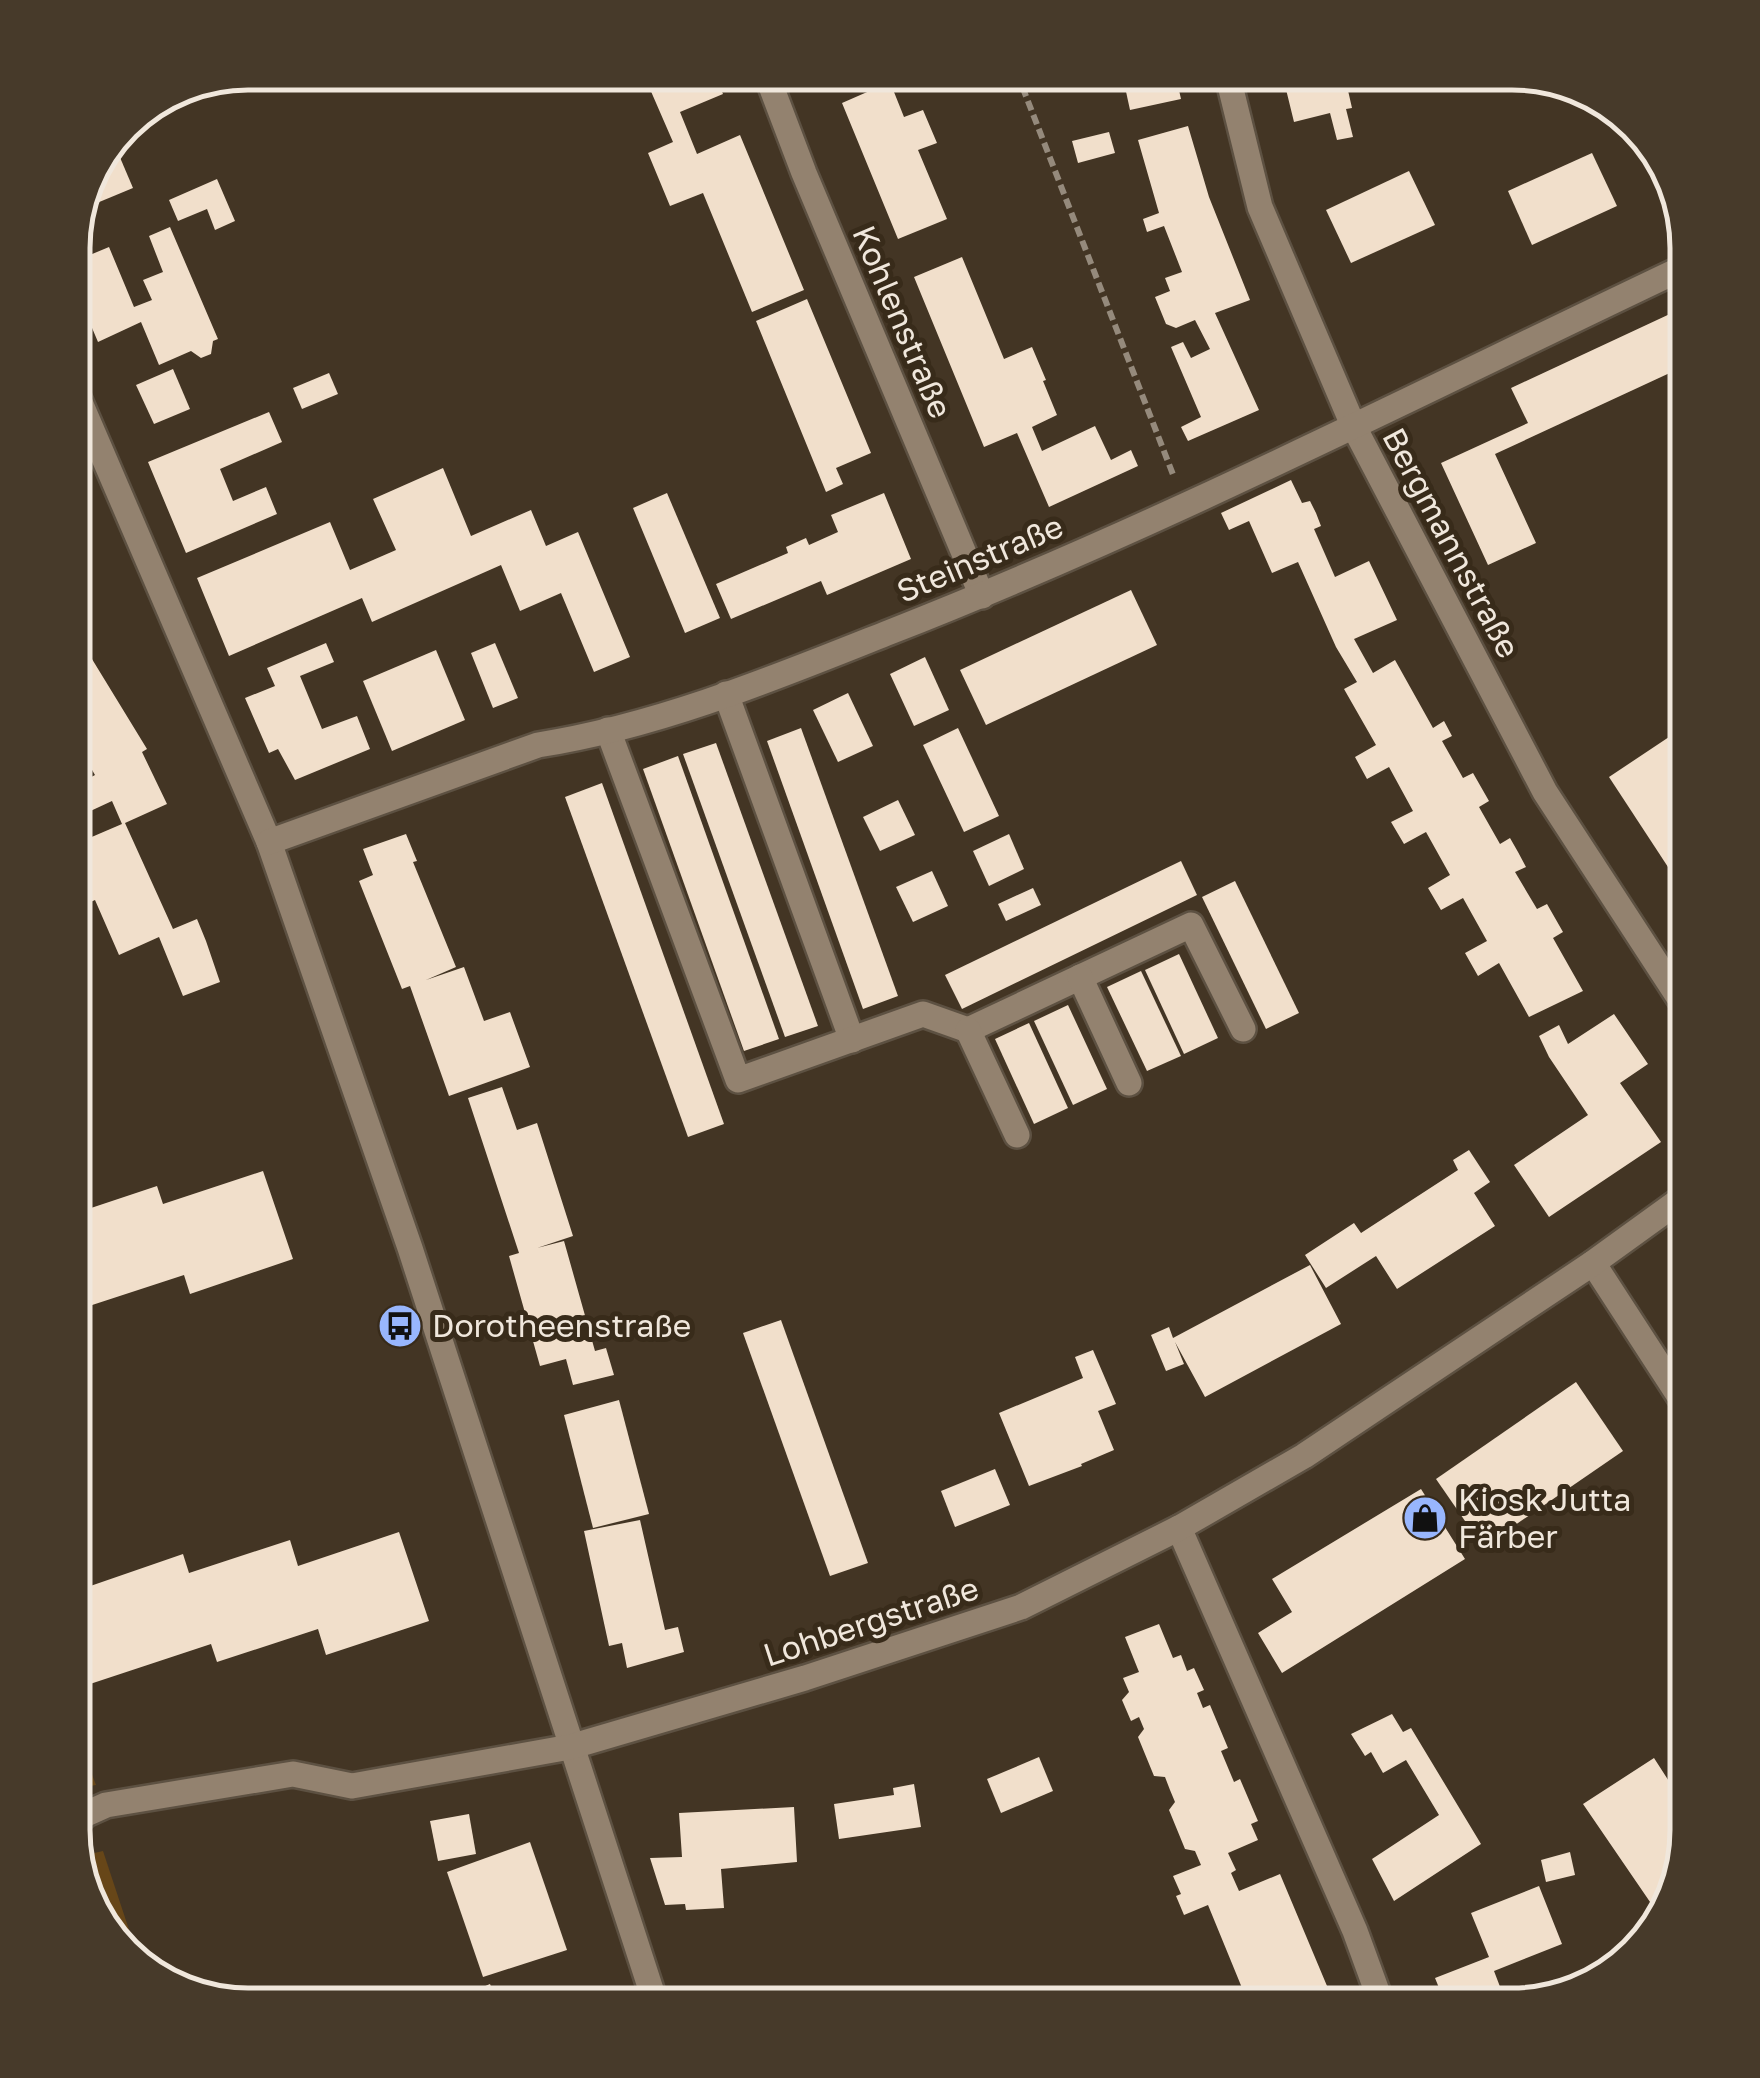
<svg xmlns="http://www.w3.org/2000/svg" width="1760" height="2078" font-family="'Golos Text',sans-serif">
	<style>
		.green { fill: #674618 }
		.building { fill: #f1dfcb }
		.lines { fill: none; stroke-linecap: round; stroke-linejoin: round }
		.minor-casing { stroke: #5d5142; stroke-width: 30 }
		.path { stroke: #958a7c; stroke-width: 6; stroke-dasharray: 10 5; stroke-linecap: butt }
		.minor { stroke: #93826f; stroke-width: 25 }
		.labels { text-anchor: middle; stroke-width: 10; stroke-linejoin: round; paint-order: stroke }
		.street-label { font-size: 32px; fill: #f0e7dc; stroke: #382b1a }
		.poi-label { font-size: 32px; fill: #f0e7dc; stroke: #382b1a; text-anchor: start }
		.rim { fill: none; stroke: #f0e7dc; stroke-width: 5 }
	</style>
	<rect width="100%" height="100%" fill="#433524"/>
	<g class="green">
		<path d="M 73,1725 L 96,1785 L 73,1789 Z"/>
		<path d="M 103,1851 L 140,1963 L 108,1936 L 81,1856 Z"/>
	</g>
	<g class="building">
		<path d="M 643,73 L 714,73 L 723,94 L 680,112 L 697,154 L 740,135 L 804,290 L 752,312 L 703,193 L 670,206 L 648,153 L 673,142 Z"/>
		<path d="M 1122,73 L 1175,73 L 1181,99 L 1130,110 Z"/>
		<path d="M 1282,73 L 1344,73 L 1352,108 L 1346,109 L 1353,137 L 1337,140 L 1330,113 L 1294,122 Z"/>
		<path d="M 890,82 L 904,117 L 923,110 L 937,143 L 918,150 L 947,219 L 898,239 L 842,103 Z"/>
		<path d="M 1188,126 L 1209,197 L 1250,300 L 1215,313 L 1259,410 L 1188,441 L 1181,427 L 1201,417 L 1171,347 L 1183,342 L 1191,358 L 1210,349 L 1195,320 L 1176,328 L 1166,324 L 1155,297 L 1170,291 L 1165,278 L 1182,272 L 1164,226 L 1147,232 L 1143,219 L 1159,213 L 1138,140 Z"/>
		<path d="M 1109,132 L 1115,153 L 1078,163 L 1072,141 Z"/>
		<path d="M 113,141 L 133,188 L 80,210 L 90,171 Z"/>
		<path d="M 1592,153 L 1617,206 L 1532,245 L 1508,191 Z"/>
		<path d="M 1409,171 L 1435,225 L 1351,263 L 1326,210 Z"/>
		<path d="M 217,179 L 235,221 L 215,230 L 207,209 L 178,221 L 169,200 Z"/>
		<path d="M 170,227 L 218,339 L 213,341 L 211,354 L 201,358 L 191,351 L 159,365 L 141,322 L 98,342 L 73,283 L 73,262 L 109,247 L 134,307 L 152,300 L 143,280 L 163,272 L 149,236 Z"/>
		<path d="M 962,257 L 1004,359 L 1032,347 L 1046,380 L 1043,381 L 1057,415 L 1032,427 L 1042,451 L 1095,426 L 1111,460 L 1131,450 L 1138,466 L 1049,507 L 1017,433 L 984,447 L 914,277 Z"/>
		<path d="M 807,299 L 871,453 L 836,468 L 843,484 L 826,492 L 756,321 Z"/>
		<path d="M 1687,306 L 1687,365 L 1495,454 L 1536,543 L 1488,565 L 1441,463 L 1528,423 L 1511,388 Z"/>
		<path d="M 173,369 L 190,409 L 154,424 L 136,385 Z"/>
		<path d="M 329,373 L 338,394 L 302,409 L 293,388 Z"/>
		<path d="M 269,412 L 282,442 L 220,469 L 233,501 L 266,487 L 277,514 L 186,553 L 148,462 Z"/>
		<path d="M 443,468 L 471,536 L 531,510 L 546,546 L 578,532 L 630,657 L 594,672 L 561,593 L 520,611 L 501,565 L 372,622 L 362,598 L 229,656 L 197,578 L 330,522 L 350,570 L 396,550 L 373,499 Z"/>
		<path d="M 1291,480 L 1302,503 L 1310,501 L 1316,513 L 1321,526 L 1314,529 L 1335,577 L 1369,561 L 1397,620 L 1354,639 L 1373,673 L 1395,660 L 1433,728 L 1444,721 L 1452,736 L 1442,741 L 1463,778 L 1473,773 L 1489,801 L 1479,807 L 1500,844 L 1510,838 L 1518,852 L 1526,867 L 1515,872 L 1537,909 L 1547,904 L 1563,932 L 1553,938 L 1583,991 L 1529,1017 L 1499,963 L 1478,976 L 1465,953 L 1487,941 L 1463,898 L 1441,910 L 1428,888 L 1450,875 L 1426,832 L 1404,844 L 1391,822 L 1413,811 L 1389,767 L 1367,779 L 1355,757 L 1376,745 L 1344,689 L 1357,682 L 1336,647 L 1298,562 L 1272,573 L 1249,521 L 1229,530 L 1221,513 Z"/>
		<path d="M 667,493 L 720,618 L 685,633 L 633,508 Z"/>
		<path d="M 884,493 L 911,559 L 827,595 L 821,581 L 731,619 L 716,584 L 788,553 L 786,547 L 806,538 L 809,545 L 838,532 L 831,515 Z"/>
		<path d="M 1131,590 L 1157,645 L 986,725 L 960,670 Z"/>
		<path d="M 73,628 L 147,749 L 142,752 L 167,804 L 125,823 L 173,929 L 197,919 L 206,941 L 220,982 L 183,996 L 159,937 L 119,955 L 95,900 L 73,910 L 73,845 L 122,824 L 112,801 L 84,814 L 73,794 L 73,787 L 95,775 L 73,737 Z"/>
		<path d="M 326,643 L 334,662 L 300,676 L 322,729 L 357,716 L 370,749 L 295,780 L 278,749 L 269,753 L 245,698 L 275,686 L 267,668 Z"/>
		<path d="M 495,643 L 518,698 L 493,708 L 471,653 Z"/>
		<path d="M 436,650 L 465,720 L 392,751 L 363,681 Z"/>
		<path d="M 925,657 L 949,710 L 914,726 L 890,674 Z"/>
		<path d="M 848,693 L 873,746 L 838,762 L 813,710 Z"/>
		<path d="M 1687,725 L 1687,896 L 1609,777 Z"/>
		<path d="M 801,728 L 898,996 L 863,1009 L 767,741 Z"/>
		<path d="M 958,728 L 999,816 L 964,832 L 923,745 Z"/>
		<path d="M 716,743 L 818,1026 L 785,1037 L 683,754 Z"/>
		<path d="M 678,756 L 779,1039 L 744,1051 L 643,769 Z"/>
		<path d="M 602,783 L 724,1124 L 688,1137 L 565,797 Z"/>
		<path d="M 898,800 L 915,835 L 880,851 L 863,817 Z"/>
		<path d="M 406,834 L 417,861 L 413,862 L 456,967 L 426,980 L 464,967 L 484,1021 L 510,1012 L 530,1067 L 449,1096 L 410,986 L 402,989 L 359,881 L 373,875 L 363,849 Z"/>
		<path d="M 1009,834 L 1024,869 L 989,886 L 973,851 Z"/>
		<path d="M 1181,861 L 1197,895 L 962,1009 L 945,975 Z"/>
		<path d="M 932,871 L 948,906 L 913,922 L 896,887 Z"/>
		<path d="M 1235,881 L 1299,1013 L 1266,1029 L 1202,897 Z"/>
		<path d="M 1033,888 L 1041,905 L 1006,921 L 998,904 Z"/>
		<path d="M 1179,954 L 1218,1038 L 1184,1054 L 1145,970 Z"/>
		<path d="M 1141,971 L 1181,1056 L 1147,1071 L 1107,987 Z"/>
		<path d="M 1068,1005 L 1107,1089 L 1073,1105 L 1034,1021 Z"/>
		<path d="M 1614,1014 L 1648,1064 L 1620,1083 L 1661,1142 L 1549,1217 L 1514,1165 L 1588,1115 L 1549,1057 L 1539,1036 L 1559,1025 L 1568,1044 Z"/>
		<path d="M 1029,1023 L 1068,1108 L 1034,1124 L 995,1039 Z"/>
		<path d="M 502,1087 L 517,1130 L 537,1123 L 573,1236 L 537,1248 L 564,1241 L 595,1351 L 606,1348 L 614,1375 L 573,1385 L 566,1359 L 540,1366 L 509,1256 L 519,1253 L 468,1098 Z"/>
		<path d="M 1469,1150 L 1490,1182 L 1474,1193 L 1495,1226 L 1397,1289 L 1376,1256 L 1326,1288 L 1305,1255 L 1354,1223 L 1361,1233 L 1458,1170 L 1453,1160 Z"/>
		<path d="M 263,1171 L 293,1259 L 190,1294 L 184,1275 L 83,1308 L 77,1290 L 73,1292 L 73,1214 L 157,1186 L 163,1204 Z"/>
		<path d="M 1310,1265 L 1341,1324 L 1205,1397 L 1175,1342 L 1184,1364 L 1166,1371 L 1151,1335 L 1169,1327 L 1173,1338 Z"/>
		<path d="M 781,1320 L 868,1563 L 830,1576 L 743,1333 Z"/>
		<path d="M 1093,1350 L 1116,1404 L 1098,1411 L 1114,1450 L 1081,1464 L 1082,1466 L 1029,1486 L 999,1413 L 1083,1378 L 1075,1357 Z"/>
		<path d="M 1576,1382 L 1623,1451 L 1483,1547 L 1436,1479 Z"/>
		<path d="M 619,1400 L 649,1514 L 593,1528 L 564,1415 Z"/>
		<path d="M 995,1469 L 1010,1505 L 955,1527 L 941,1491 Z"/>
		<path d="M 1421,1489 L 1465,1559 L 1282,1673 L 1258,1633 L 1292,1612 L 1272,1579 Z"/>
		<path d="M 640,1520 L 665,1630 L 678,1627 L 684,1652 L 627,1668 L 622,1643 L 609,1646 L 584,1531 Z"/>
		<path d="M 399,1532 L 429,1621 L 326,1655 L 318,1629 L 217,1662 L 211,1644 L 87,1685 L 73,1644 L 73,1592 L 183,1554 L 189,1573 L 290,1540 L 298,1566 Z"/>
		<path d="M 1159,1624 L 1173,1658 L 1181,1655 L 1187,1671 L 1194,1668 L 1204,1690 L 1197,1693 L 1203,1708 L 1210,1705 L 1228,1748 L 1221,1751 L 1234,1782 L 1240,1779 L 1258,1821 L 1251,1824 L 1258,1840 L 1228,1853 L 1236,1870 L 1231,1873 L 1239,1891 L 1280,1874 L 1335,2005 L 1249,2005 L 1208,1905 L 1184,1915 L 1176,1896 L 1181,1894 L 1173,1876 L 1201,1865 L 1195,1851 L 1185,1849 L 1169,1810 L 1175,1802 L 1170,1790 L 1165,1777 L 1154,1776 L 1138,1737 L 1144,1729 L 1139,1717 L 1131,1721 L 1122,1700 L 1129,1692 L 1123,1678 L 1139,1672 L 1125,1637 Z"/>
		<path d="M 1392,1714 L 1403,1732 L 1411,1728 L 1481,1844 L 1394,1901 L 1372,1859 L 1439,1815 L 1406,1760 L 1383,1773 L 1371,1752 L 1365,1756 L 1351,1734 Z"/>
		<path d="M 1039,1757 L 1053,1791 L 1001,1813 L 987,1779 Z"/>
		<path d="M 1654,1758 L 1683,1803 L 1687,1800 L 1687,1831 L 1669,1908 L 1661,1918 L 1583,1804 Z"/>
		<path d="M 914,1784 L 921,1827 L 839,1839 L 834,1804 L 894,1795 L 893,1788 Z"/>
		<path d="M 794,1807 L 797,1862 L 721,1869 L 724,1908 L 686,1910 L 685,1904 L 665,1905 L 650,1858 L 682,1857 L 679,1813 Z"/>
		<path d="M 469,1814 L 476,1854 L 438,1861 L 430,1821 Z"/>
		<path d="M 530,1842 L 567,1950 L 483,1977 L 447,1872 Z"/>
		<path d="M 1570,1852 L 1575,1875 L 1546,1882 L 1541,1860 Z"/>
		<path d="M 1539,1886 L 1562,1944 L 1494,1971 L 1507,2005 L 1446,2005 L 1435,1978 L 1489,1957 L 1471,1913 Z"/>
		<path d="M 490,1984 L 498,2005 L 434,2005 L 462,1996 Z"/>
	</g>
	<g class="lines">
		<defs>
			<g id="minor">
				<path d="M 766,73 L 804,173 L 982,596"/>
				<path d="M 1227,73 L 1260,207 L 1353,425 L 1545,792 L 1687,1010"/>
				<path d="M 73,386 L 269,842 L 410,1248 L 656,2005"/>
				<path d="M 726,694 L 852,1040"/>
				<path d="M 608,730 L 738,1080 L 923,1014 L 968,1030 L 1191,925 L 1243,1029"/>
				<path d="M 269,842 L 538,745 C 659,726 777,677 890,632 C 1163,525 1423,391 1687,266"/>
				<path d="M 1080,977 L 1129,1083"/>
				<path d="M 968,1030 L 1017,1135"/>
				<path d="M 1593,1263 L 1687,1408"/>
				<path d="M 1179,1528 L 1355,1931 L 1382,2005"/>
				<path d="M 73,1827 L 86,1814 L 106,1805 L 293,1774 L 352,1786 L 570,1747 L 805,1678 L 1021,1607 L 1179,1528 L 1304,1456 L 1593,1263 L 1687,1195"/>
			</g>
		</defs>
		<use href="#minor" class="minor-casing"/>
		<path class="path" d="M 1017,73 L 1174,477"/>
		<use href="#minor" class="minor"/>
	</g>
	<defs>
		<symbol id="bus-disc" viewBox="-11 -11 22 22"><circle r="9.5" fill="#98b6fd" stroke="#382b1a"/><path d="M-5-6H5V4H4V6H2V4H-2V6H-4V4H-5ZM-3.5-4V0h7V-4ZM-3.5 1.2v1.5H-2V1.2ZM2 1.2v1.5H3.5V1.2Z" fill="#111"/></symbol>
		<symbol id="shop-disc" viewBox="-11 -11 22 22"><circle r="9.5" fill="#98b6fd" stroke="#382b1a"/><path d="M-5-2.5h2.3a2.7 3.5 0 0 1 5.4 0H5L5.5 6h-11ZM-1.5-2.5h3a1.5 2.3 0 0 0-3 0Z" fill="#111"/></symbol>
	</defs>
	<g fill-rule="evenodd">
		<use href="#bus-disc" x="375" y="1301" width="50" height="50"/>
		<use href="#shop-disc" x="1400" y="1493" width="50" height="50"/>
	</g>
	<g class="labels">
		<g class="street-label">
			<text transform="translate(902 322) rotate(67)" y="11">Kohlenstraße</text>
			<text transform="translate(1451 543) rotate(62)" y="11">Bergmannstraße</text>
			<text transform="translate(980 559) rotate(-23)" y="11">Steinstraße</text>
			<text transform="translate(871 1622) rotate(-18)" y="11">Lohbergstraße</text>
		</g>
		<g class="poi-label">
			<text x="432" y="1337">Dorotheenstraße</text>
			<text x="1458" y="1511">Kiosk Jutta<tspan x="1458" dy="37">Färber</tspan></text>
		</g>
	</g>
	<path d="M0 0H1760V2078H0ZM248 90H1512A158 158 0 0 1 1670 248V1830A158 158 0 0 1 1512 1988H248A158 158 0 0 1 90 1830V248A158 158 0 0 1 248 90Z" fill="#473a2a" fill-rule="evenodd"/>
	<path class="rim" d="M248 90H1512A158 158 0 0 1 1670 248V1830A158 158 0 0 1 1512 1988H248A158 158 0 0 1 90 1830V248A158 158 0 0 1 248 90Z"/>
</svg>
